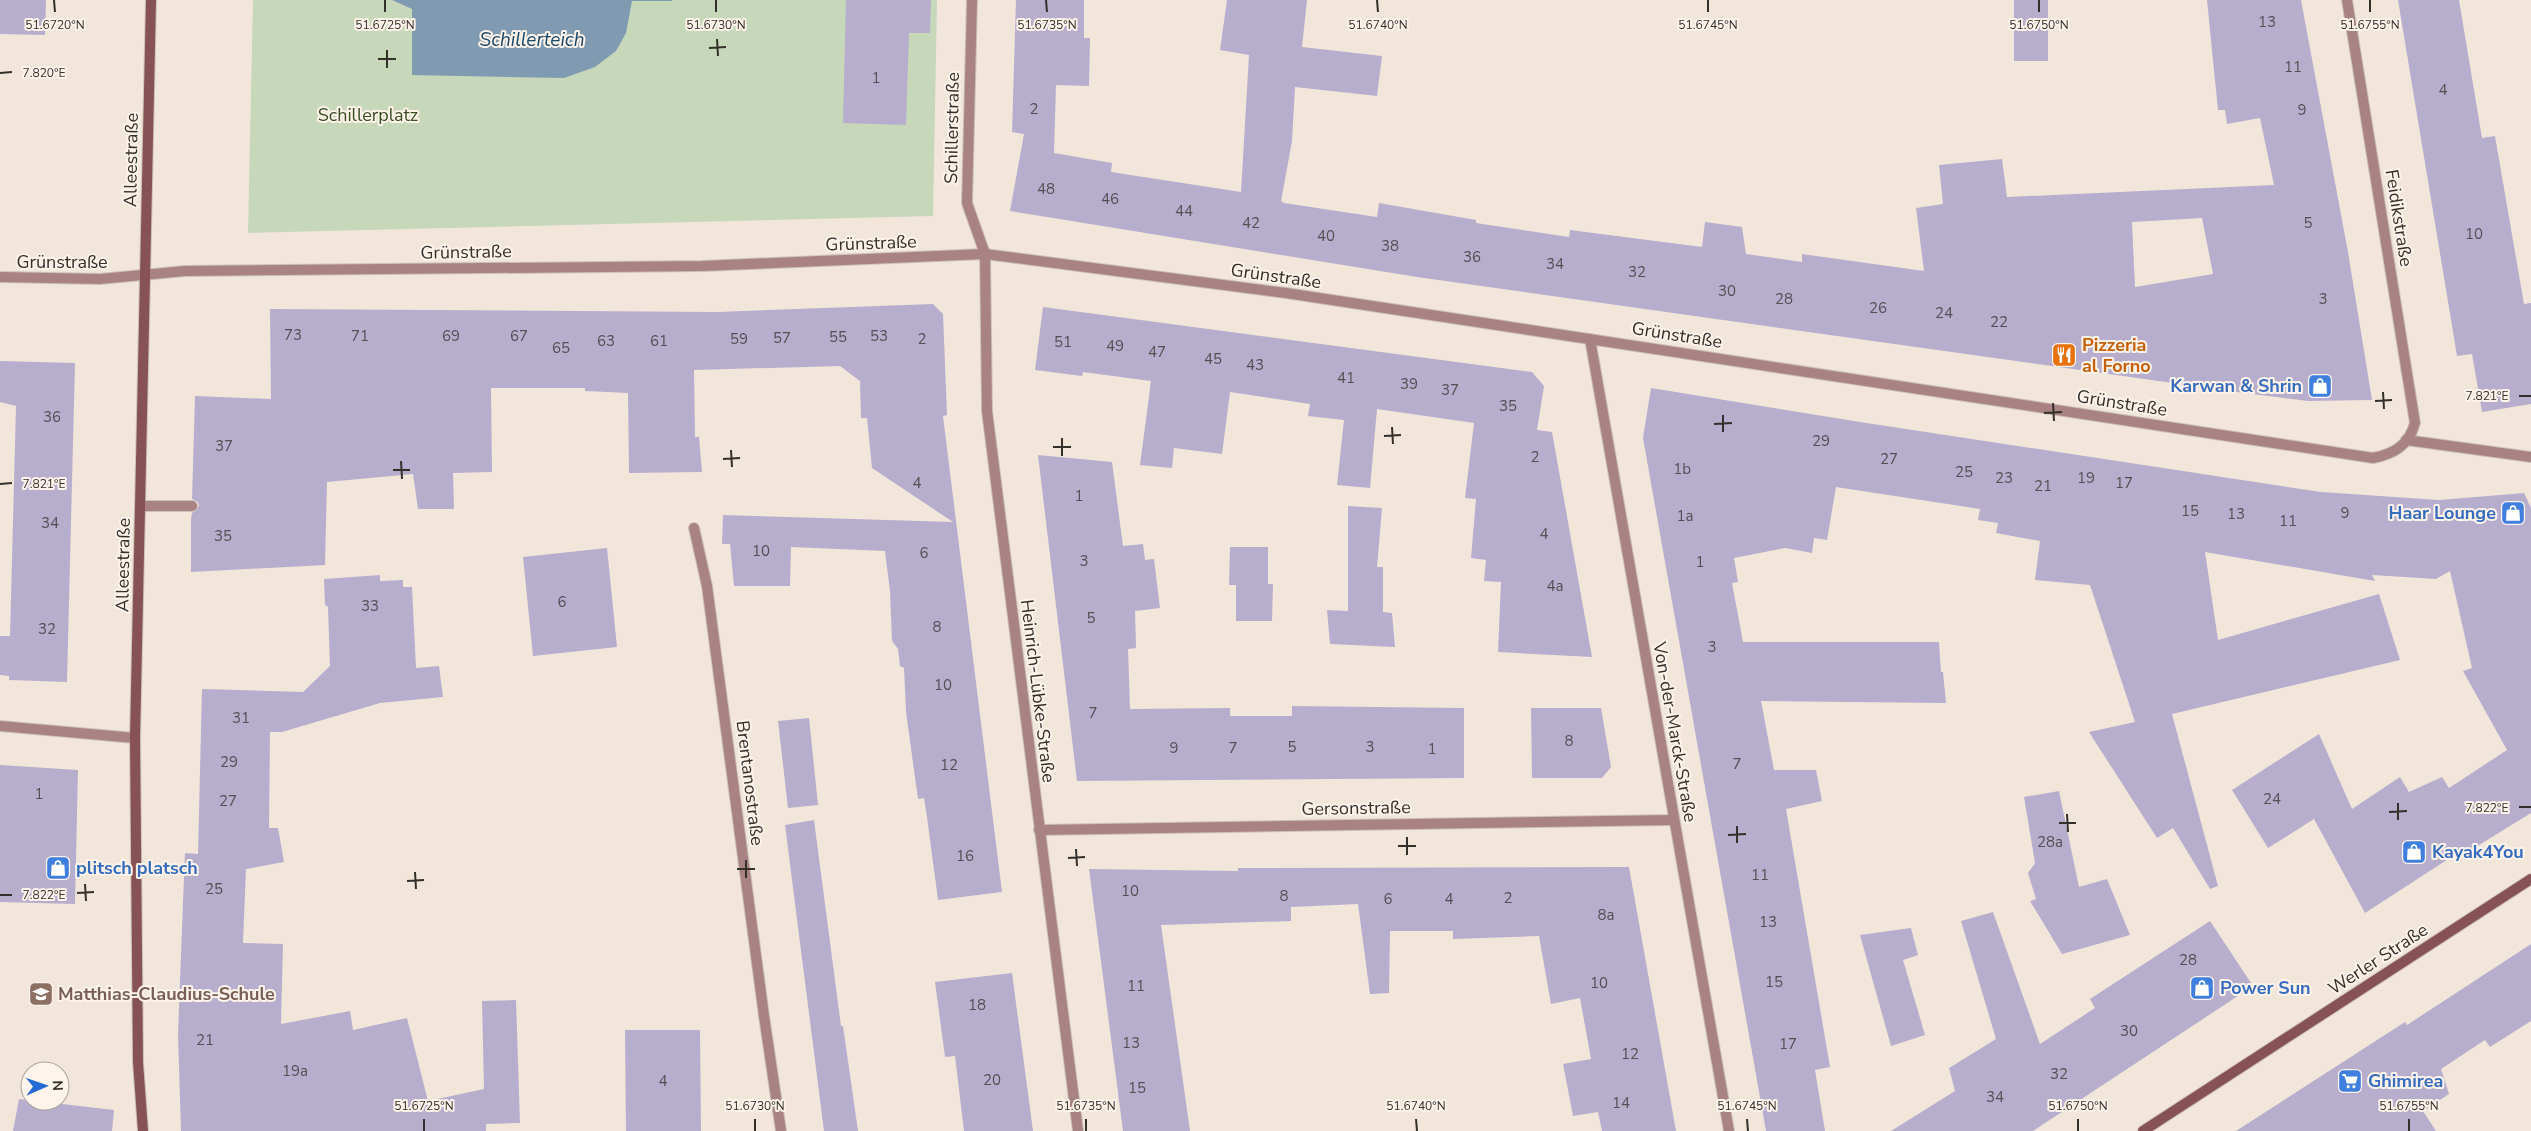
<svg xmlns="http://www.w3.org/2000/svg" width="2531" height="1131" font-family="'Nunito Sans',sans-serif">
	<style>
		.green { fill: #c7d7ba }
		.water { fill: #809ab1 }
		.building { fill: #b7aecd; fill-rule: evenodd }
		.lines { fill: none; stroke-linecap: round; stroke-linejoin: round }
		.lane-casing { stroke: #ccc1b8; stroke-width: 12 }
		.street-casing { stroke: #ccc1b8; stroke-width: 12 }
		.secondary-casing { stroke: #ccc1b8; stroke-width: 12 }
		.lane { stroke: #a98383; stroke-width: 10 }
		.street { stroke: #a98383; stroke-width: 10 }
		.secondary { stroke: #875253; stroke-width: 10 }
		.ticks { fill: none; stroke: #332f2a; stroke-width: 2 }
		.labels { text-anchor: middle; stroke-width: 4; stroke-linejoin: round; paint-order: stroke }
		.number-label { font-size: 15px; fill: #544f53 }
		.park-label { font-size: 18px; fill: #364d20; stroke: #fef4eb }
		.street-label { font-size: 18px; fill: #332f2a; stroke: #fef4eb }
		.food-label { font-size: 18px; font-weight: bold; fill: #c56008; stroke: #fef4eb; text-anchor: start }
		.shop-label { font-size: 18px; font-weight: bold; fill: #366cbe; stroke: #fef4eb; text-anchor: start }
		.education-label { font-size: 18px; font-weight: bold; fill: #785e54; stroke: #fef4eb; text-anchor: start }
		.water-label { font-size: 19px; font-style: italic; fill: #1b4668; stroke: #fef4eb }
		.ticks-label { font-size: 12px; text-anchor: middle; fill: #332f2a; stroke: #fef4eb; stroke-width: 4; stroke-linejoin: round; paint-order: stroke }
	</style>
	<rect width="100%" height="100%" fill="#f2e6db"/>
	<path class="green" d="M 253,0 L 937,0 L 933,216 L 248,233 Z"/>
	<path class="water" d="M 392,0 L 672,0 L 672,1 L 632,1 L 626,33 L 616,51 L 595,67 L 564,78 L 412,75 L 412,9 Z"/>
	<g class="building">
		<path d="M 0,0 L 46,0 L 45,35 L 0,34 Z"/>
		<path d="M 846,0 L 931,0 L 930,33 L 909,33 L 906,125 L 843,123 Z"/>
		<path d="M 1016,0 L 1084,0 L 1084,38 L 1090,38 L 1089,86 L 1056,85 L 1054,153 L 1112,163 L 1111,172 L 1241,192 L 1249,55 L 1220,50 L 1227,0 L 1307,0 L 1302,47 L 1382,56 L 1377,96 L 1295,87 L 1292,141 L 1281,201 L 1284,203 L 1377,217 L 1379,203 L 1476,220 L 1476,223 L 1569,237 L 1570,230 L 1702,247 L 1705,222 L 1742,227 L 1746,254 L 1802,262 L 1802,254 L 1924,271 L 1916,208 L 1943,204 L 1939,165 L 2002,159 L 2007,197 L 2274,185 L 2260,118 L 2227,124 L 2225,110 L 2218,110 L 2207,0 L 2301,0 L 2348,252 L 2372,400 L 2308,401 L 2237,392 L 1417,277 L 1010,211 L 1024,134 L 1012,132 ZM 2202,218 L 2213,274 L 2135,287 L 2132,222 Z"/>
		<rect x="2014" y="0" width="34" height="61"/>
		<path d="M 2398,0 L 2459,0 L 2482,138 L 2495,136 L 2524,304 L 2531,303 L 2531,404 L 2482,412 L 2472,354 L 2457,356 Z"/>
		<path d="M 933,304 L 943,314 L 947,415 L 943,416 L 1002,892 L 938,900 L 927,817 L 924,798 L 918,799 L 906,712 L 904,668 L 900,666 L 898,649 L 892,641 L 890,591 L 885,551 L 791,547 L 790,586 L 734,586 L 730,544 L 722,544 L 723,515 L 953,522 L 872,468 L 867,418 L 861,418 L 860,381 L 840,366 L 694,370 L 695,437 L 699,437 L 702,472 L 629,473 L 628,393 L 585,391 L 585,388 L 491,388 L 492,472 L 453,473 L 454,509 L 418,509 L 413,474 L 327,482 L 325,565 L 191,572 L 191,519 L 192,513 L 199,506 L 198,502 L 192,499 L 195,396 L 271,399 L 270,309 L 717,312 Z"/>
		<path d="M 1043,307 L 1532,372 L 1544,386 L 1537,430 L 1552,432 L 1592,657 L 1498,652 L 1501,582 L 1484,581 L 1486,560 L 1471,558 L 1476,499 L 1465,498 L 1474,423 L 1377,409 L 1370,488 L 1337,485 L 1344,420 L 1308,416 L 1310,404 L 1230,392 L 1222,454 L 1174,448 L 1172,468 L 1140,465 L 1151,381 L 1083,372 L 1082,376 L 1035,370 Z"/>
		<path d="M 0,361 L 75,363 L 67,682 L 9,680 L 9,676 L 0,675 L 0,636 L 10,636 L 16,406 L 0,402 Z"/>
		<path d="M 1651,388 L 1860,422 L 2321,492 L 2439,500 L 2524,493 L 2531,508 L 2531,813 L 2458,858 L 2456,854 L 2365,913 L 2314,819 L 2268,848 L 2232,790 L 2319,734 L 2352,809 L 2400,777 L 2409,792 L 2442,777 L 2449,788 L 2507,750 L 2463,671 L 2472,668 L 2450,571 L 2436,579 L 2372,575 L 2375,581 L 2205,552 L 2218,640 L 2379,594 L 2400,660 L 2172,714 L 2218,886 L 2210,889 L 2173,828 L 2157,838 L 2089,732 L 2135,722 L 2090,585 L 2035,580 L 2040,541 L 1996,533 L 1998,523 L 1978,520 L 1980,509 L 1836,487 L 1827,540 L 1814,538 L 1812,553 L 1785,548 L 1734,558 L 1738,582 L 1732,583 L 1743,642 L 1939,642 L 1941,672 L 1943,672 L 1946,703 L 1761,701 L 1774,770 L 1816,770 L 1822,801 L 1786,809 L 1830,1067 L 1815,1070 L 1825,1131 L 1766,1131 L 1643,438 Z"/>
		<path d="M 1038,455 L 1112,462 L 1123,546 L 1143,544 L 1145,560 L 1154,559 L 1160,608 L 1135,611 L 1136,648 L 1128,649 L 1130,709 L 1230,708 L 1230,716 L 1292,716 L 1292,706 L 1464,708 L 1464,778 L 1077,781 Z"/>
		<path d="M 1348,506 L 1382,508 L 1377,567 L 1383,567 L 1383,612 L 1392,613 L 1395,647 L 1330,644 L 1327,610 L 1348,611 Z"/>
		<path d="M 1230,547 L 1268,547 L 1268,584 L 1273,584 L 1272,621 L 1236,621 L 1236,585 L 1229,585 Z"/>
		<path d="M 607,548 L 617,647 L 533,656 L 523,557 Z"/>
		<path d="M 380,575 L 380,581 L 403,580 L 403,587 L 412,587 L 416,668 L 439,666 L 443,697 L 380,703 L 282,732 L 270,732 L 269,828 L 278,828 L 284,862 L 246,869 L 243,943 L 283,944 L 281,1024 L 350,1011 L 353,1030 L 407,1018 L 428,1101 L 484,1089 L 482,1001 L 516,1000 L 520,1123 L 486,1124 L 486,1131 L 181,1131 L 178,1035 L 183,902 L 185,853 L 198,854 L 202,689 L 303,692 L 330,666 L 328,607 L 325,605 L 324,579 Z"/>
		<path d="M 1531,708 L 1601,708 L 1611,767 L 1602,778 L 1532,778 Z"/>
		<path d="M 809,718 L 818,805 L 788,808 L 778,721 Z"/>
		<path d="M 0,765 L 78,770 L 75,904 L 0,902 Z"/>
		<path d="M 2059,791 L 2079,887 L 2107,879 L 2130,935 L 2062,954 L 2030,901 L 2036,899 L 2028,873 L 2035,863 L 2024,797 Z"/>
		<path d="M 814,820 L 841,1026 L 843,1026 L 858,1131 L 824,1131 L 785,825 Z"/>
		<path d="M 1629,867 L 1676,1131 L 1602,1131 L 1598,1112 L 1573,1116 L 1563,1064 L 1591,1059 L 1580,998 L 1551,1004 L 1539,936 L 1453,939 L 1453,931 L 1390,931 L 1389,993 L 1370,994 L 1358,904 L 1291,907 L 1291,921 L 1161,925 L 1190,1131 L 1123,1131 L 1089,869 L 1238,871 L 1238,868 Z"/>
		<path d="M 1993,912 L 2040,1044 L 2095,1008 L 2090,999 L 2210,921 L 2253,986 L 2033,1131 L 1891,1131 L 1955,1091 L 1949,1068 L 1996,1039 L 1961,921 Z"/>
		<path d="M 1911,928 L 1918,955 L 1903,960 L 1925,1035 L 1891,1046 L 1860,935 Z"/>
		<path d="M 2531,944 L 2531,1021 L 2490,1047 L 2485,1040 L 2441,1069 L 2449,1094 L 2423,1111 L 2436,1131 L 2236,1131 L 2405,1022 L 2407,1025 Z"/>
		<path d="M 1012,973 L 1033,1131 L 964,1131 L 955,1056 L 945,1057 L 935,982 Z"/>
		<path d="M 625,1030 L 700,1030 L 701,1131 L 626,1131 Z"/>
		<path d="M 19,1099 L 114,1110 L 112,1131 L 13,1131 Z"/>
	</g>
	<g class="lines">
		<defs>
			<path id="lane" d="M 140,506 L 192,506"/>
			<g id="street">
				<path d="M 972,0 L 967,203 L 985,254 L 987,411 L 1078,1131"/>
				<path d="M 0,277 L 100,279 L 185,271 L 702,266 L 985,254 L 1286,293 L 2373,458 C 2394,454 2409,445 2415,423 L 2347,0"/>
				<path d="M 1590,339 L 1729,1131"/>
				<path d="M 2406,440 L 2531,457"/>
				<path d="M 694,528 L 707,586 L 764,1016 L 781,1131"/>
				<path d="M 0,726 L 135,738"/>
				<path d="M 1039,830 L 1673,820"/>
			</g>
			<g id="secondary">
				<path d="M 143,1131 L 138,1062 L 135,738 L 151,0"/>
				<path d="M 2143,1131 L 2531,879"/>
			</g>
		</defs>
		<use href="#lane" class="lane-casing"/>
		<use href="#street" class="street-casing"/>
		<use href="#secondary" class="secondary-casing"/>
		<use href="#lane" class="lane"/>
		<use href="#street" class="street"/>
		<use href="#secondary" class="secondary"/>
	</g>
	<path class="ticks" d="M 54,0 L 55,12M 385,0 L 385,12M 716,0 L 716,12M 1046,0 L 1047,12M 1377,0 L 1378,12M 1708,0 L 1708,12M 2039,0 L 2039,12M 2370,0 L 2370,12M 717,39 L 718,56M 709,48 L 726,47M 387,50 L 387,68M 378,59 L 396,59M 0,73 L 12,72M 2383,392 L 2384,409M 2519,396 L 2531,396M 2375,401 L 2392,400M 2053,403 L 2054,421M 2044,413 L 2062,412M 1723,415 L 1723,432M 1714,424 L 1732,423M 1392,427 L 1393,444M 1384,436 L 1401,435M 1062,438 L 1062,456M 1053,447 L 1071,447M 731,450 L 732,467M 723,459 L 740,458M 401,461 L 402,479M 393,470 L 410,470M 0,484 L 12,483M 2398,803 L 2398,820M 2519,807 L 2531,807M 2389,812 L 2407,811M 2067,814 L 2068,832M 2059,823 L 2076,823M 1737,826 L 1737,843M 1728,835 L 1746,834M 1407,837 L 1407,855M 1398,846 L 1416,846M 1076,849 L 1077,866M 1068,858 L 1085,857M 746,860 L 746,878M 737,869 L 755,869M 415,872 L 416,889M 407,881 L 424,880M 85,884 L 86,901M 77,893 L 94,892M 0,895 L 12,895M 424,1119 L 424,1131M 755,1119 L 755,1131M 1086,1119 L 1086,1131M 1416,1119 L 1417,1131M 1747,1119 L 1748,1131M 2078,1119 L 2078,1131M 2409,1119 L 2409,1131"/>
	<defs>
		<symbol id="restaurant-square" viewBox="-11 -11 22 22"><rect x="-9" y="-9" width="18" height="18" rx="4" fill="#e8710a" stroke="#fef4eb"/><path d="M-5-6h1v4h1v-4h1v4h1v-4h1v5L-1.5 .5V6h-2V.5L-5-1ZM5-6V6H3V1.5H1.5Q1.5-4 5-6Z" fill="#fff"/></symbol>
		<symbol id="shop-square" viewBox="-11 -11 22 22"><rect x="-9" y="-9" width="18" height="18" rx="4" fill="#3f7fe0" stroke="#fef4eb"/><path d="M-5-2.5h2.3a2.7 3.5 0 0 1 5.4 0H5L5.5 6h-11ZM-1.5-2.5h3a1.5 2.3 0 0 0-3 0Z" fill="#fff"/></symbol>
		<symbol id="school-square" viewBox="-11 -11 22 22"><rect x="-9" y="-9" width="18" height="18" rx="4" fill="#8d6e63" stroke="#fef4eb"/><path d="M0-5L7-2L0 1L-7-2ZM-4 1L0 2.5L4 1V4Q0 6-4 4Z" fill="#fff"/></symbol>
		<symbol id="supermarket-square" viewBox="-11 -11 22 22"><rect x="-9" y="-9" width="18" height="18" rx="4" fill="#3f7fe0" stroke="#fef4eb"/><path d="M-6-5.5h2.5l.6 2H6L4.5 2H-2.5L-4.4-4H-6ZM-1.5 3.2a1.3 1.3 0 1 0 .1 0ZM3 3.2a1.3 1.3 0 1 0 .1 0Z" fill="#fff"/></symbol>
	</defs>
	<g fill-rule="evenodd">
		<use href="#restaurant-square" x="2050" y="341" width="28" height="28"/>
		<use href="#shop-square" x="2306" y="372" width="28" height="28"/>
		<use href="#shop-square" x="2499" y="499" width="28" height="28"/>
		<use href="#shop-square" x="2400" y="838" width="28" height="28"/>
		<use href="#shop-square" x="44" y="854" width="28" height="28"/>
		<use href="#shop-square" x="2188" y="974" width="28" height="28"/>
		<use href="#school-square" x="27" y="980" width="28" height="28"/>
		<use href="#supermarket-square" x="2336" y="1067" width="28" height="28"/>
	</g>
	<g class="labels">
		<g class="number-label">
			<text x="2267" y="27">13</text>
			<text x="2293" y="72">11</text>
			<text x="876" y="83">1</text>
			<text x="2443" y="95">4</text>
			<text x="1034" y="114">2</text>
			<text x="2302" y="115">9</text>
			<text x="1046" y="194">48</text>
			<text x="1110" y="204">46</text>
			<text x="1184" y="216">44</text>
			<text x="1251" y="228">42</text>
			<text x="2308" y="228">5</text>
			<text x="2474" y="239">10</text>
			<text x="1326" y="241">40</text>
			<text x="1390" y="251">38</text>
			<text x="1472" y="262">36</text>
			<text x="1555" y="269">34</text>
			<text x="1637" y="277">32</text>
			<text x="1727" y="296">30</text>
			<text x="1784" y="304">28</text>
			<text x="2323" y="304">3</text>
			<text x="1878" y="313">26</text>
			<text x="1944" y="318">24</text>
			<text x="1999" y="327">22</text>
			<text x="293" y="340">73</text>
			<text x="360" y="341">71</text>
			<text x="451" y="341">69</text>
			<text x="519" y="341">67</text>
			<text x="879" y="341">53</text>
			<text x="838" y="342">55</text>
			<text x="782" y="343">57</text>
			<text x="739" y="344">59</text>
			<text x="922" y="344">2</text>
			<text x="606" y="346">63</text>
			<text x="659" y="346">61</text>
			<text x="1063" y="347">51</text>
			<text x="1115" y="351">49</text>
			<text x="561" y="353">65</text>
			<text x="1157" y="357">47</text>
			<text x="1213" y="364">45</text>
			<text x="1255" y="370">43</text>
			<text x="1346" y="383">41</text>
			<text x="1409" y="389">39</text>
			<text x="1450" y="395">37</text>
			<text x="1508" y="411">35</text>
			<text x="52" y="422">36</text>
			<text x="1821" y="446">29</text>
			<text x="224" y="451">37</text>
			<text x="1535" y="462">2</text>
			<text x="1889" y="464">27</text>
			<text x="1682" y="474">1b</text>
			<text x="1964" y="477">25</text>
			<text x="2004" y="483">23</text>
			<text x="2086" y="483">19</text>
			<text x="917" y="488">4</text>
			<text x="2124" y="488">17</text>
			<text x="2043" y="491">21</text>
			<text x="1079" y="501">1</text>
			<text x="2190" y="516">15</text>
			<text x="2345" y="518">9</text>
			<text x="2236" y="519">13</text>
			<text x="1685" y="521">1a</text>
			<text x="2288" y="526">11</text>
			<text x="50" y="528">34</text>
			<text x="1544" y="539">4</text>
			<text x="223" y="541">35</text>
			<text x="761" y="556">10</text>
			<text x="924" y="558">6</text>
			<text x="1084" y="566">3</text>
			<text x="1700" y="567">1</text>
			<text x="1555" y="591">4a</text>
			<text x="562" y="607">6</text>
			<text x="370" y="611">33</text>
			<text x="1091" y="623">5</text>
			<text x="937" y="632">8</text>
			<text x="47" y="634">32</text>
			<text x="1712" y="652">3</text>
			<text x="943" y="690">10</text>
			<text x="1093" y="718">7</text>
			<text x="241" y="723">31</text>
			<text x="1569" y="746">8</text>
			<text x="1292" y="752">5</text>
			<text x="1370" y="752">3</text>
			<text x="1174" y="753">9</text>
			<text x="1233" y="753">7</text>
			<text x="1432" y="754">1</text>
			<text x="229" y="767">29</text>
			<text x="1737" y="769">7</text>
			<text x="949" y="770">12</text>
			<text x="39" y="799">1</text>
			<text x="2272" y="804">24</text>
			<text x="228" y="806">27</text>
			<text x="2050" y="847">28a</text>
			<text x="965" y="861">16</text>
			<text x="1760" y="880">11</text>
			<text x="214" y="894">25</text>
			<text x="1130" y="896">10</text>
			<text x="1284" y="901">8</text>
			<text x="1508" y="903">2</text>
			<text x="1388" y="904">6</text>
			<text x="1449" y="904">4</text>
			<text x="1606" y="920">8a</text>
			<text x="1768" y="927">13</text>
			<text x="2188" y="965">28</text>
			<text x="1774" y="987">15</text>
			<text x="1599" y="988">10</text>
			<text x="1136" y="991">11</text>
			<text x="977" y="1010">18</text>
			<text x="2129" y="1036">30</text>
			<text x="205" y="1045">21</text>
			<text x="1131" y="1048">13</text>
			<text x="1788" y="1049">17</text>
			<text x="1630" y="1059">12</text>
			<text x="295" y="1076">19a</text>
			<text x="2059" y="1079">32</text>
			<text x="992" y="1085">20</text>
			<text x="663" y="1086">4</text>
			<text x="1137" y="1093">15</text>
			<text x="1995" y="1102">34</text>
			<text x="1621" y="1108">14</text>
		</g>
		<g class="park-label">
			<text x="368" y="121">Schillerplatz</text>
		</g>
		<g class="street-label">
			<text transform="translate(952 128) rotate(-89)" y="6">Schillerstraße</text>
			<text transform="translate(131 160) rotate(-89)" y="6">Alleestraße</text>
			<text transform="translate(2399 218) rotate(81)" y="6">Feidikstraße</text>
			<text transform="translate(871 243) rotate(-2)" y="6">Grünstraße</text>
			<text transform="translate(466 252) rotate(-1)" y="6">Grünstraße</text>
			<text x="62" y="268">Grünstraße</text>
			<text transform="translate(1276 276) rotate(8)" y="6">Grünstraße</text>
			<text transform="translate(1677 335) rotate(9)" y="6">Grünstraße</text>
			<text transform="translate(2122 403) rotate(9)" y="6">Grünstraße</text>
			<text transform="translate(123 565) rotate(-89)" y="6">Alleestraße</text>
			<text transform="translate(1038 691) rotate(83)" y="6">Heinrich-Lübke-Straße</text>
			<text transform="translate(1675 732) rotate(80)" y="6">Von-der-Marck-Straße</text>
			<text transform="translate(750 783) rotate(83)" y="6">Brentanostraße</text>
			<text transform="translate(1356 808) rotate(-1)" y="6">Gersonstraße</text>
			<text transform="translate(2378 959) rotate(-33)" y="6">Werler Straße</text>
		</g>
		<g class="food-label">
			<text x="2082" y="351">Pizzeria<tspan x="2082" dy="21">al Forno</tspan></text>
		</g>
		<g class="shop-label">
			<text x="2302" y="392" text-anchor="end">Karwan &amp; Shrin</text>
			<text x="2496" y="519" text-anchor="end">Haar Lounge</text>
			<text x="2432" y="858">Kayak4You</text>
			<text x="76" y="874">plitsch platsch</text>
			<text x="2220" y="994">Power Sun</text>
			<text x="2368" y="1087">Ghimirea</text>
		</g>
		<g class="education-label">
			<text x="58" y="1000">Matthias-Claudius-Schule</text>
		</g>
		<g class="water-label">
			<text x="532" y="46">Schillerteich</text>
		</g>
	</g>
	<g class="ticks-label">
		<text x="55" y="29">51.6720°N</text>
		<text x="385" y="29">51.6725°N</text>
		<text x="716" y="29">51.6730°N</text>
		<text x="1047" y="29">51.6735°N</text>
		<text x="1378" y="29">51.6740°N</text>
		<text x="1708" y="29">51.6745°N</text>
		<text x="2039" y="29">51.6750°N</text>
		<text x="2370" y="29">51.6755°N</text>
		<text x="44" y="77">7.820°E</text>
		<text x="2487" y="400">7.821°E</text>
		<text x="44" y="488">7.821°E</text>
		<text x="2487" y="812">7.822°E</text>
		<text x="44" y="899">7.822°E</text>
		<text x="424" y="1110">51.6725°N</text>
		<text x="755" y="1110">51.6730°N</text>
		<text x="1086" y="1110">51.6735°N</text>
		<text x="1416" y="1110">51.6740°N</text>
		<text x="1747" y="1110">51.6745°N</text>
		<text x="2078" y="1110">51.6750°N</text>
		<text x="2409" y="1110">51.6755°N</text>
	</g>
	<g transform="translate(45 1086) rotate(88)"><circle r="24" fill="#fef4eb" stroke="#ada59e"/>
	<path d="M0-4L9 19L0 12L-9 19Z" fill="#236ad5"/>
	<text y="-8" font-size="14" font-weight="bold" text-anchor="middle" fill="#332f2a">N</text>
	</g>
</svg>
